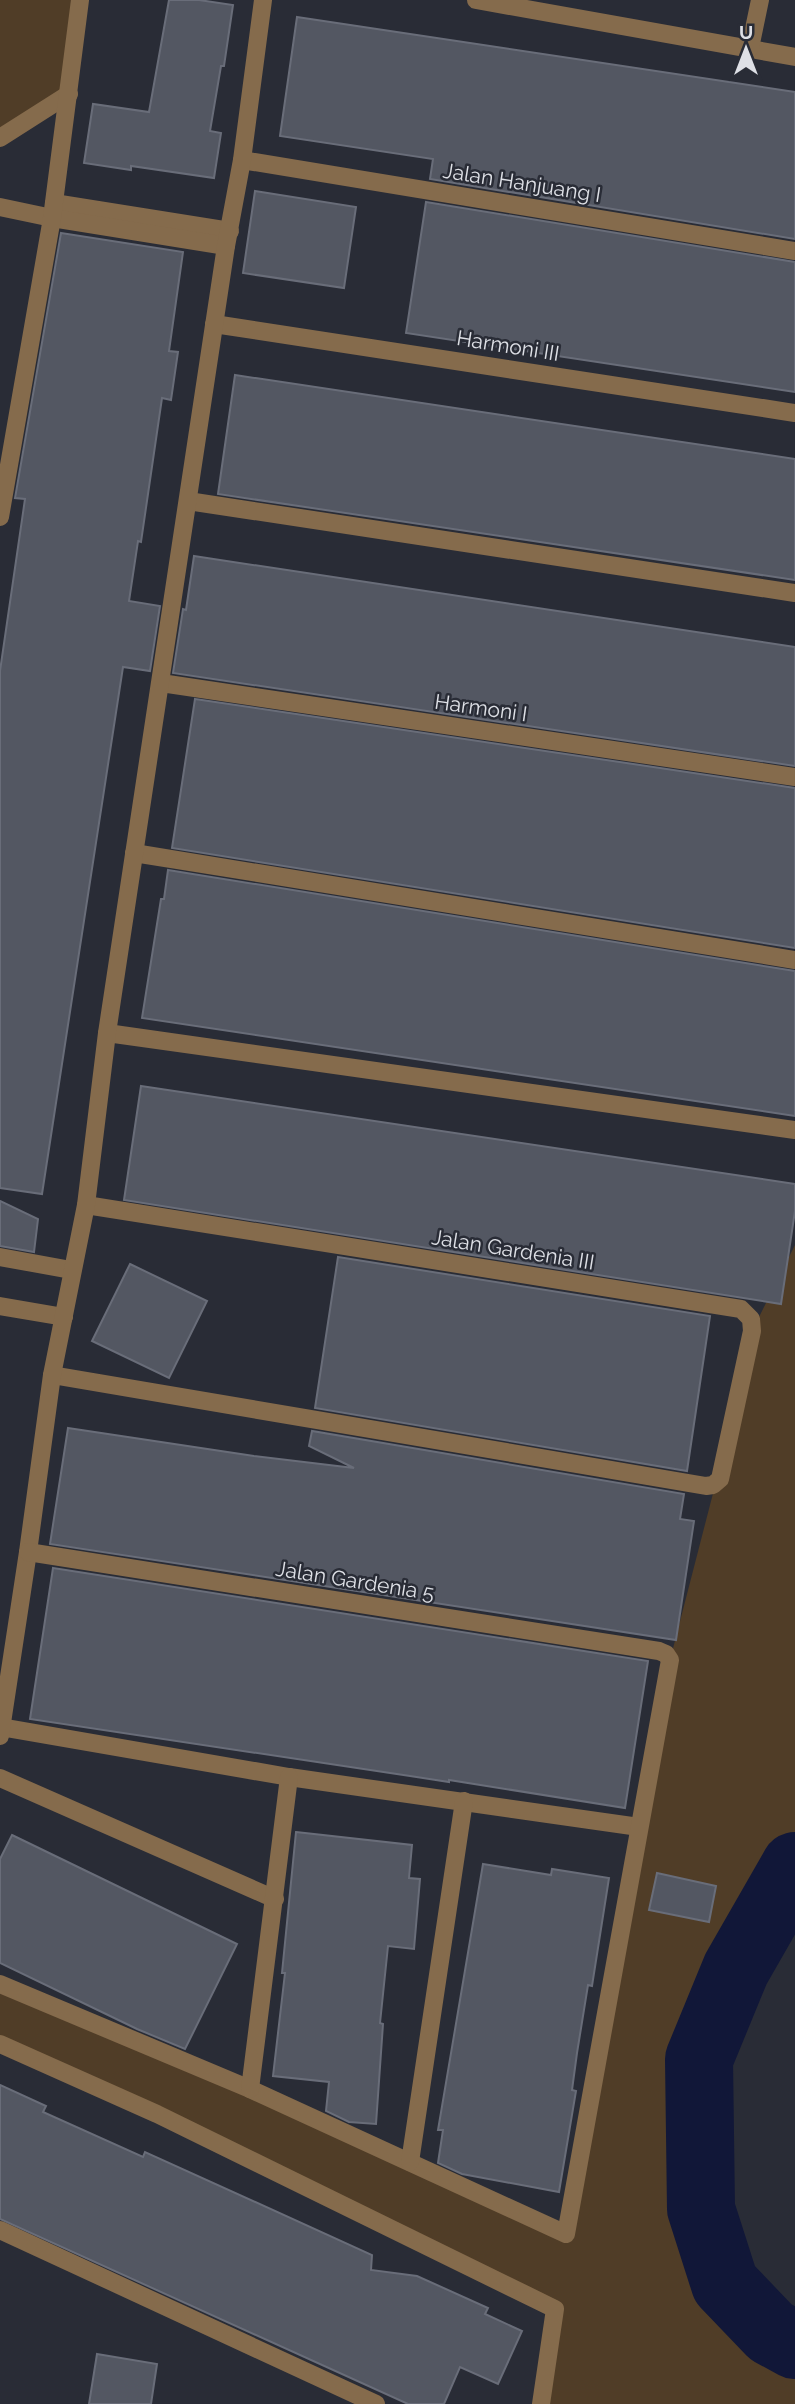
<svg xmlns="http://www.w3.org/2000/svg" width="795" height="2404" font-family="Raleway,sans-serif">
	<style>
		.green { fill: #503d27 }
		.lines { fill: none; stroke-linecap: round; stroke-linejoin: round }
		.river { stroke: #111738; stroke-width: 68 }
		.building { fill: #535762; stroke: #696d79; stroke-width: 2 }
		.minor { stroke: #856b4c; stroke-width: 18 }
		.labels { text-anchor: middle; stroke-width: 5; stroke-linejoin: round; paint-order: stroke }
		.street-label { font-size: 21px; fill: #dee0e6; stroke: #292c36 }
	</style>
	<rect width="100%" height="100%" fill="#292c36"/>
	<g class="green">
		<path d="M 0,0 L 80,0 L 69,94 L 0,138 Z"/>
		<path d="M 795,1245 L 795,1867 L 754,1937 L 699,2059 L 701,2209 L 725,2284 L 771,2332 L 795,2344 L 795,2404 L 545,2404 L 555,2309 L 0,2044 L 0,1984 L 566,2234 L 670,1660 L 758,1319 Z"/>
	</g>
	<g class="lines">
		<path class="river" d="M 795,1866 L 736,1969 L 699,2059 L 701,2209 L 725,2284 L 771,2332 L 795,2345"/>
	</g>
	<g class="building">
		<path d="M 169,0 L 199,0 L 233,5 L 224,66 L 221,66 L 210,131 L 221,133 L 214,178 L 131,166 L 131,170 L 84,163 L 93,104 L 149,112 Z"/>
		<path d="M 297,17 L 795,92 L 795,239 L 430,179 L 433,159 L 280,136 Z"/>
		<path d="M 255,191 L 356,207 L 344,288 L 243,273 Z"/>
		<path d="M 426,202 L 795,262 L 795,392 L 406,333 Z"/>
		<path d="M 61,233 L 183,252 L 169,351 L 178,352 L 171,400 L 162,398 L 141,542 L 138,541 L 129,601 L 160,606 L 150,671 L 123,667 L 42,1194 L 0,1188 L 0,671 L 25,499 L 15,498 Z"/>
		<path d="M 235,375 L 795,459 L 795,580 L 218,494 Z"/>
		<path d="M 194,556 L 795,647 L 795,766 L 173,673 L 183,609 L 186,610 Z"/>
		<path d="M 195,699 L 795,788 L 795,948 L 172,848 Z"/>
		<path d="M 168,870 L 795,971 L 795,1116 L 142,1018 L 161,899 L 164,899 Z"/>
		<path d="M 141,1086 L 795,1184 L 795,1211 L 781,1304 L 124,1200 Z"/>
		<path d="M 0,1201 L 38,1219 L 34,1252 L 0,1246 Z"/>
		<path d="M 338,1257 L 710,1316 L 687,1471 L 315,1408 Z"/>
		<path d="M 130,1264 L 207,1301 L 169,1378 L 92,1341 Z"/>
		<path d="M 68,1428 L 254,1456 L 354,1468 L 309,1446 L 312,1431 L 684,1494 L 680,1519 L 694,1521 L 676,1640 L 50,1544 Z"/>
		<path d="M 53,1568 L 648,1661 L 625,1808 L 449,1780 L 449,1782 L 410,1776 L 30,1719 Z"/>
		<path d="M 296,1832 L 412,1845 L 409,1878 L 420,1879 L 414,1949 L 388,1946 L 380,2023 L 383,2024 L 376,2124 L 349,2122 L 326,2111 L 329,2082 L 273,2076 L 285,1973 L 282,1973 Z"/>
		<path d="M 12,1835 L 237,1944 L 185,2049 L 137,2029 L 0,1963 L 0,1859 Z"/>
		<path d="M 483,1864 L 551,1875 L 552,1869 L 609,1878 L 592,1986 L 588,1985 L 577,2053 L 572,2090 L 576,2091 L 559,2192 L 462,2174 L 438,2163 L 443,2130 L 438,2130 Z"/>
		<path d="M 657,1873 L 716,1886 L 709,1922 L 649,1910 Z"/>
		<path d="M 0,2085 L 46,2106 L 43,2112 L 143,2157 L 145,2152 L 372,2255 L 371,2270 L 417,2276 L 488,2308 L 485,2314 L 522,2331 L 498,2384 L 460,2367 L 444,2404 L 408,2404 L 0,2219 Z"/>
		<path d="M 97,2354 L 157,2364 L 151,2404 L 89,2404 Z"/>
	</g>
	<g class="lines">
		<g class="minor">
			<path d="M 476,0 L 795,57"/>
			<path d="M 750,48 L 760,0"/>
			<path d="M 0,138 L 69,94"/>
			<path d="M 242,160 L 795,251"/>
			<path d="M 54,203 L 230,231"/>
			<path d="M 0,207 L 52,218 L 226,246"/>
			<path d="M 214,324 L 795,413"/>
			<path d="M 188,501 L 795,593"/>
			<path d="M 0,517 L 52,218 L 80,0"/>
			<path d="M 161,683 L 795,777"/>
			<path d="M 134,853 L 795,960"/>
			<path d="M 107,1033 L 795,1130"/>
			<path d="M 0,1257 L 71,1270"/>
			<path d="M 0,1306 L 64,1317"/>
			<path d="M 52,1375 L 706,1486 L 713,1485 L 720,1479 L 752,1331 L 751,1319 L 741,1309 L 86,1205"/>
			<path d="M 1,1727 L 289,1777 L 639,1827"/>
			<path d="M 0,1736 L 28,1552 L 52,1375 L 86,1205 L 107,1033 L 226,246 L 242,160 L 263,0"/>
			<path d="M 0,1778 L 275,1899"/>
			<path d="M 0,1984 L 250,2089 L 566,2234 L 670,1660 L 666,1654 L 659,1651 L 28,1552"/>
			<path d="M 0,2044 L 157,2114 L 555,2309 L 541,2404"/>
			<path d="M 250,2089 L 289,1777"/>
			<path d="M 410,2162 L 464,1801"/>
			<path d="M 0,2230 L 376,2404"/>
		</g>
	</g>
	<g class="labels">
		<g class="street-label">
			<text transform="translate(522 183) rotate(9)" y="7">Jalan Hanjuang I</text>
			<text transform="translate(508 346) rotate(9)" y="7">Harmoni III</text>
			<text transform="translate(481 708) rotate(8)" y="7">Harmoni I</text>
			<text transform="translate(513 1250) rotate(9)" y="7">Jalan Gardenia III</text>
			<text transform="translate(355 1581) rotate(9)" y="7">Jalan Gardenia 5</text>
		</g>
	</g>
	<g transform="translate(746 49)" stroke="#292c36" stroke-width="5" paint-order="stroke">
	<path d="M0-5L12 26L0 18L-12 26Z" fill="#dee0e6"/>
	<text y="-10" font-size="19" font-weight="bold" text-anchor="middle" fill="#dee0e6">U</text>
	</g>
</svg>
